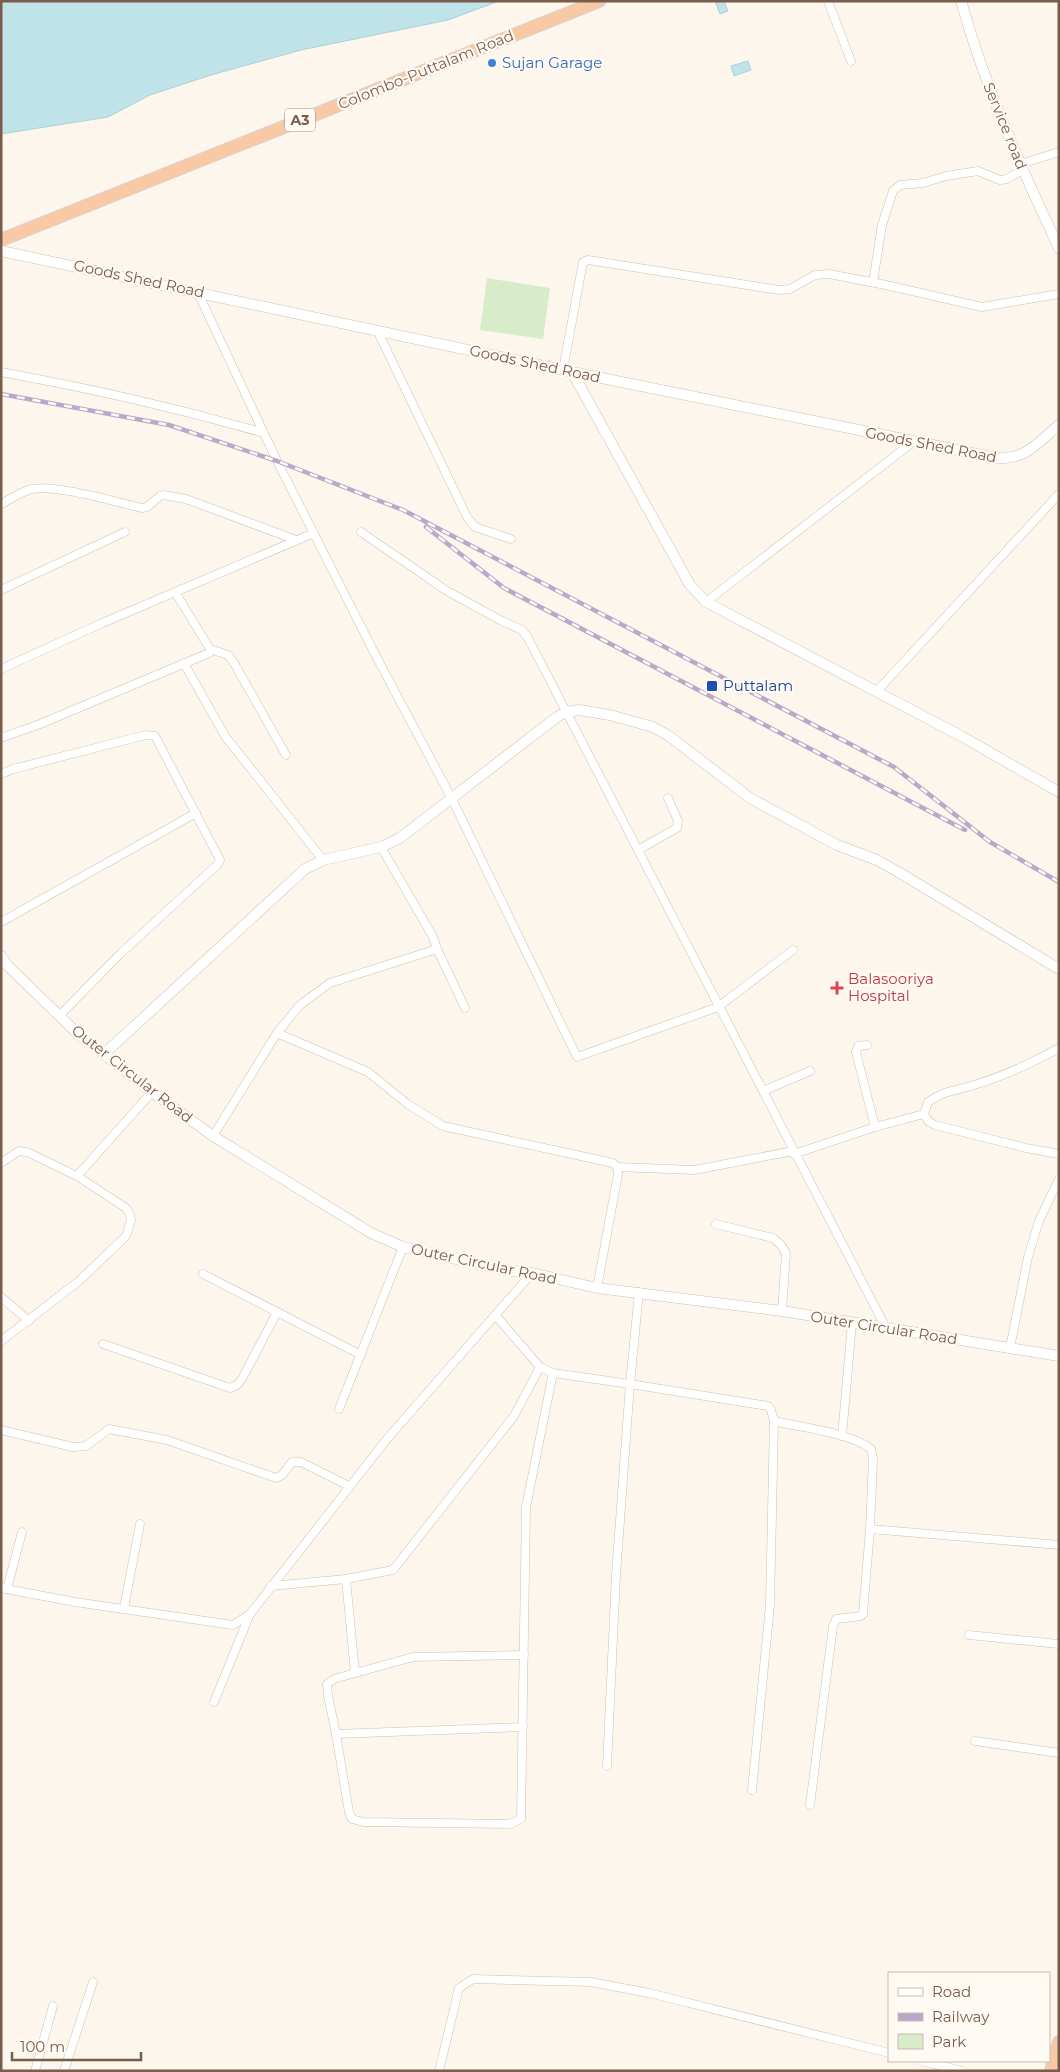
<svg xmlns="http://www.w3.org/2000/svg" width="1060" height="2072" font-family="Montserrat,sans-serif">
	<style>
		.green { fill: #d8ecc9 }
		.water { fill: #bfe3e8; stroke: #a5d3da }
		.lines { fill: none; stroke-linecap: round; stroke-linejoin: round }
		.minor-casing { stroke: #d1beb0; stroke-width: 9 }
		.tertiary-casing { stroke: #d1beb0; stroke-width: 11 }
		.trunk-casing { stroke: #dad1cd; stroke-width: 14 }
		.minor { stroke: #fff; stroke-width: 8 }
		.tertiary { stroke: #fff; stroke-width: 10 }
		.trunk { stroke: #f9c8a4; stroke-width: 12 }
		.rail-casing { stroke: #b9a8c9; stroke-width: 4.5 }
		.rail { stroke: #fffaf3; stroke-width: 2.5; stroke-dasharray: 8; stroke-linecap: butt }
		.shop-dot { fill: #3f7fe0; stroke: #fffaf3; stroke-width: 2 }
		.transit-dot { fill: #1a4fb4; stroke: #fffaf3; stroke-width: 2 }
		.health-dot { fill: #e0444e; stroke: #fffaf3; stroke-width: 2 }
		.labels { text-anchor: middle; stroke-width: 4.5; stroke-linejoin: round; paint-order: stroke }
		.shield { fill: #fffaf3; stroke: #a28b7f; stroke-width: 1 }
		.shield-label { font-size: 14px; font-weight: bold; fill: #7a5c4d }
		.shop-label { font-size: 15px; fill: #366cbe; stroke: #fffaf3; text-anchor: start }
		.street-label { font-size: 15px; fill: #7a5c4d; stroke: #fffaf3 }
		.transit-label { font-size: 15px; fill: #164399; stroke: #fffaf3; text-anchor: start }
		.health-label { font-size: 15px; fill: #be3a42; stroke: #fffaf3; text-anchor: start }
	</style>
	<rect width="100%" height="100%" fill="#fdf6ec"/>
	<path class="green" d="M 487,278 L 550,288 L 543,339 L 480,330 Z"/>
	<g class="water">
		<path d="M 1,1 L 499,1 L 448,20 L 301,50 L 211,75 L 150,95 L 108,117 L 1,134 Z"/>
		<path d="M 715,1 L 724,1 L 728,11 L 720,14 Z"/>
		<path d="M 748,61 L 751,70 L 734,76 L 731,66 Z"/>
	</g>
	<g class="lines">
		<defs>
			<g id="minor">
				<path d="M 828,1 L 851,61"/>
				<path d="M 1020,164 L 1059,152"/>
				<path d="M 873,282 L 882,225 L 893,191 L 900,185 L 923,183 L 946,176 L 978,171 L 1000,180 L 1007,179 L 1022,170"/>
				<path d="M 197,291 L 277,461 L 377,658 L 452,799 L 577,1057 L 718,1007 L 793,950"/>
				<path d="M 377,330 L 467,517 L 475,527 L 511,539"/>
				<path d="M 563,370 L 582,267 L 583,262 L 588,260 L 779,290 L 790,289 L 815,275 L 829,274 L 886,285 L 982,307 L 1059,294"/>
				<path d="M 1,372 C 90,388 177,408 264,433"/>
				<path d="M 1,504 C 11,499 22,491 32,489 C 55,484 116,502 142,508 L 147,507 L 160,496 L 164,495 L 186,499 L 296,540"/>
				<path d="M 361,532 L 447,591 L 502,621 L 522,630 L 528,638 L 886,1328"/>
				<path d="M 1,590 L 125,532"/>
				<path d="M 706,602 L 913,442"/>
				<path d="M 210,649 L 228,655 L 234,663 L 286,755"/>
				<path d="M 185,665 L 225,736 L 323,860"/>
				<path d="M 1,669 L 100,624 L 314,533"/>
				<path d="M 877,691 L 1059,494"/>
				<path d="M 1,738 L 40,724 L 209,653 L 210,649 L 175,592"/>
				<path d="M 1,774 L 13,769 L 146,735 L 155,736 L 220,860 L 217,865 L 120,954 L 59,1016"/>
				<path d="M 638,850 L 677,828 L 678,821 L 668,798"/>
				<path d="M 1,922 L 196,813"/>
				<path d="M 437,949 L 465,1008"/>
				<path d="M 277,1033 L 368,1072 L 409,1105 L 443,1126 L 613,1163 L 617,1167 L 618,1174 L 597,1288"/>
				<path d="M 867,1045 L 858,1046 L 856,1052 L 875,1127"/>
				<path d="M 763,1091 L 810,1071"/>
				<path d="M 924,1114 L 928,1102 C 945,1090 955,1091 974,1085 C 1004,1076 1032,1063 1059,1048"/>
				<path d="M 213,1136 L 277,1033 L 300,1005 L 330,983 L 437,949 L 433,937 L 381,847"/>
				<path d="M 794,1154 L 875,1127 L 924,1114 L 929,1122 L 935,1125 L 1026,1148 L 1059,1154"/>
				<path d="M 1,1163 L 19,1151 L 27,1152 L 77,1176"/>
				<path d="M 617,1167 L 694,1170 L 793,1151"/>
				<path d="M 716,1224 L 773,1238 L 781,1245 L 786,1253 L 782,1311"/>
				<path d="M 203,1274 L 361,1355"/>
				<path d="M 639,1292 L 630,1384 L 768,1406 L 771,1410 L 774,1421"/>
				<path d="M 1,1297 L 29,1321"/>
				<path d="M 496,1316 L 540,1367 L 553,1373 L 630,1384 L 616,1575 L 607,1766"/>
				<path d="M 1,1341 L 79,1281 L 126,1236 L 131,1220 L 130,1214 L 126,1208 L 77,1176 L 152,1092"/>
				<path d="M 103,1344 L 230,1388 L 237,1385 L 242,1379 L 277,1312"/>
				<path d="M 1010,1348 L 1028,1257 L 1039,1221 L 1059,1179"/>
				<path d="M 339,1409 L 403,1247"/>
				<path d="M 1,1430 L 73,1447 L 86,1446 L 109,1429 L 167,1440 L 276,1478 L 282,1475 L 292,1462 L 301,1462 L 349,1486"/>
				<path d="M 842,1436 L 852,1323"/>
				<path d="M 346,1579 L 393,1570 L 514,1416 L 540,1367"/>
				<path d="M 271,1586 L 346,1579 L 355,1673 L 334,1679 L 327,1684 L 328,1696 L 336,1734 L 349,1812 L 352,1819 L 363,1822 L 510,1824 L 521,1819 L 526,1507 L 553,1373"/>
				<path d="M 1,1588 L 75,1602 L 233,1625 L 250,1614 L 387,1439 L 532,1273"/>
				<path d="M 7,1589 L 22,1532"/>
				<path d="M 124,1608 L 140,1524"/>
				<path d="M 969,1635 L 1059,1644"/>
				<path d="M 355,1673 L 413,1657 L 524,1655"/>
				<path d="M 214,1702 L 250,1614"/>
				<path d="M 336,1734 L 523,1727"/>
				<path d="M 975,1741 L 1059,1753"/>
				<path d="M 752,1790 L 770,1605 L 774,1421 C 799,1427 852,1433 871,1449 L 873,1459 L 870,1529"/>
				<path d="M 810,1805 L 833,1626 L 836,1619 L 861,1616 L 863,1614 L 870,1529 L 1059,1545"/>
				<path d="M 922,2061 L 962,2071"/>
				<path d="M 35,2071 L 53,2006"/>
				<path d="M 64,2071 L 93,1982"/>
				<path d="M 439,2071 L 459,1988 L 473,1979 L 591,1982 L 649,1993 L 889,2053"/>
			</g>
			<g id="tertiary">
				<path d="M 961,1 C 985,87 1021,168 1059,248"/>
				<path d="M 1,251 L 572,372 L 997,458 C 1026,460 1037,443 1059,425"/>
				<path d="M 572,372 L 690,585 L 706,602 L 963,737 L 1059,792"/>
				<path d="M 1,956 L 7,965 L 78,1034 L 152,1092 L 213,1136 L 371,1233 L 403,1247 L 505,1270 L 532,1273 L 597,1288 L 782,1311 L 1059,1356"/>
				<path d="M 104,1054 L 305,869 L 323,860 L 381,847 L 400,838 L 557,717 L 566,712 L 579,710 L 610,715 L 653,727 L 669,736 L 750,798 L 837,845 L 877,860 L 900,873 L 1059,969"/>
			</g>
			<g id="trunk">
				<path d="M 1,240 L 599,1"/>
				<path d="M 1051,2071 L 1059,2042"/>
			</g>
		</defs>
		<use href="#minor" class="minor-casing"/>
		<use href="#tertiary" class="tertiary-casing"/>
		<use href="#trunk" class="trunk-casing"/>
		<use href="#minor" class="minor"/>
		<use href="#tertiary" class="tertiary"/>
		<use href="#trunk" class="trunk"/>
		<defs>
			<g id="rail">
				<path d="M 1,394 L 169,425 L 277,461 L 403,510 L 894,767 L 990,842 L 1059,882"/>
				<path d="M 426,527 L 504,588 L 965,830"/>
			</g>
		</defs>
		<use href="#rail" class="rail-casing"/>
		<use href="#rail" class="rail"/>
	</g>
	<circle class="shop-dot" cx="492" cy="63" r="5"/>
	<rect class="transit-dot" x="706" y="680" width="12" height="12" rx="2.5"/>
	<path class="health-dot" d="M834.5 980.5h5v5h5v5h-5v5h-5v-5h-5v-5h5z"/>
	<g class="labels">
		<rect class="shield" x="285" y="108.5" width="30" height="23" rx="4"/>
		<g class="shield-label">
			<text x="300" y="125">A3</text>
		</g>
		<g class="shop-label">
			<text x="502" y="68">Sujan Garage</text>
		</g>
		<g class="street-label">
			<text transform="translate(426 70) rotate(-22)" y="5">Colombo-Puttalam Road</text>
			<text transform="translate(1005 126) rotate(68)" y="5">Service road</text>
			<text transform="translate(139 279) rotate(12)" y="5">Goods Shed Road</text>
			<text transform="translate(535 364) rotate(12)" y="5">Goods Shed Road</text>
			<text transform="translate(931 445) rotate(11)" y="5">Goods Shed Road</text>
			<text transform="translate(132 1074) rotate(38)" y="5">Outer Circular Road</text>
			<text transform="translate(484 1264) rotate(12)" y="5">Outer Circular Road</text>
			<text transform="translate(884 1328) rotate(9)" y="5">Outer Circular Road</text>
		</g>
		<g class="transit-label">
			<text x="723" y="691">Puttalam</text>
		</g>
		<g class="health-label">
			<text x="848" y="984">Balasooriya<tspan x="848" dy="17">Hospital</tspan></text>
		</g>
	</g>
	<rect width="1060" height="2072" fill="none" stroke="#7a5c4d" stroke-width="5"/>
	<rect x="888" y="1972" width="162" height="90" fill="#fffaf3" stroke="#cabbb1"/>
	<rect x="898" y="1988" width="25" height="8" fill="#ffffff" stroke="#cabbb1"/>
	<text x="932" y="1997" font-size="15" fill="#7a5c4d">Road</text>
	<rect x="898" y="2013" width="25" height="8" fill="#b9a8c9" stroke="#cabbb1"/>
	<text x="932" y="2022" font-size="15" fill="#7a5c4d">Railway</text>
	<rect x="898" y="2034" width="25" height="15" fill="#d8ecc9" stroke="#cabbb1"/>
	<text x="932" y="2047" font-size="15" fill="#7a5c4d">Park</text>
	<path d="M12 2052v8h129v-8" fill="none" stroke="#7a5c4d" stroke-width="2.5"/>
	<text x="20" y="2052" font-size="15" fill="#7a5c4d" stroke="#fffaf3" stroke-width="4" paint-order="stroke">100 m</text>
</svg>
